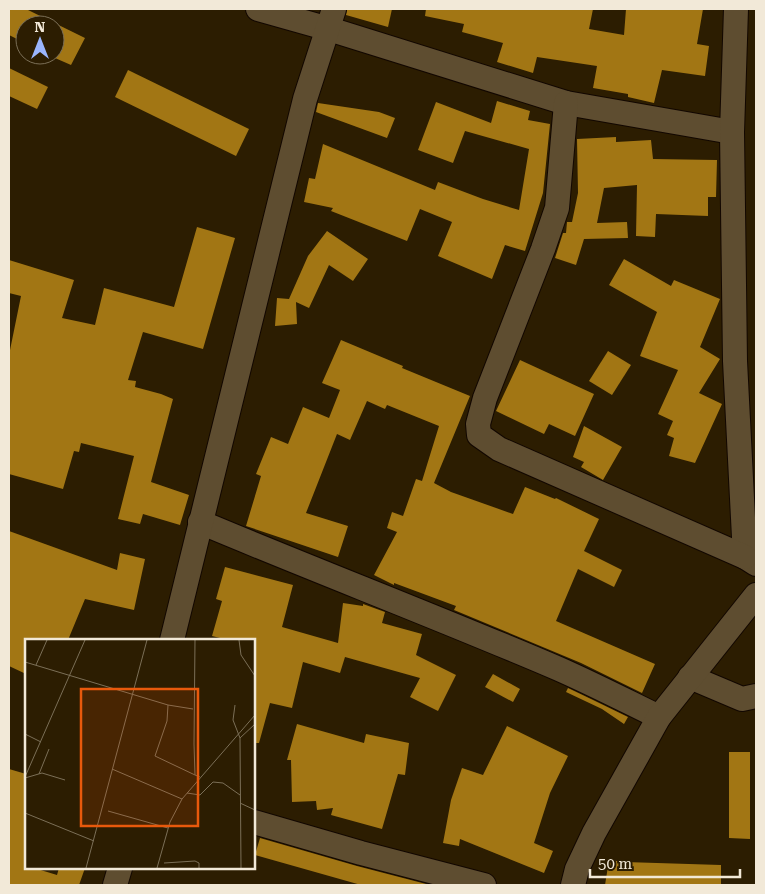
<svg xmlns="http://www.w3.org/2000/svg" width="765" height="894" font-family="'Roboto Serif',serif">
	<style>
		.building { fill: #a27614 }
		.lines { fill: none; stroke-linecap: round; stroke-linejoin: round }
		.minor-casing { stroke: #120700; stroke-width: 26 }
		.minor { stroke: #5e4d30; stroke-width: 24 }
		.inset-road { fill: none; stroke: #7b6f57; stroke-width: 1 }
		.view { fill: #e8590c; fill-opacity: 0.15; stroke: #e8590c; stroke-width: 2.5 }
		.inset-edge { fill: none; stroke: #f2e9d8; stroke-width: 2.5 }
	</style>
	<rect width="100%" height="100%" fill="#2c1d01"/>
	<g class="building">
		<path d="M 9,9 L 26,9 L 85,38 L 71,65 L 55,58 L 55,25 L 25,25 L 25,43 L 9,35 Z"/>
		<path d="M 347,9 L 392,9 L 388,27 L 346,15 Z"/>
		<path d="M 426,9 L 593,9 L 589,29 L 624,35 L 626,9 L 703,9 L 697,44 L 709,46 L 705,76 L 662,70 L 654,103 L 628,97 L 628,94 L 593,88 L 597,66 L 537,57 L 533,73 L 497,62 L 503,43 L 462,32 L 464,24 L 425,16 Z"/>
		<path d="M 9,68 L 48,87 L 37,109 L 9,96 Z"/>
		<path d="M 128,70 L 249,129 L 236,156 L 115,97 Z"/>
		<path d="M 497,101 L 530,111 L 528,120 L 550,124 L 543,193 L 525,251 L 505,245 L 492,279 L 438,256 L 452,222 L 420,209 L 407,241 L 331,211 L 333,208 L 304,202 L 309,178 L 315,179 L 323,144 L 435,190 L 438,182 L 483,199 L 519,210 L 529,149 L 465,131 L 453,163 L 418,150 L 436,102 L 491,123 Z"/>
		<path d="M 318,103 L 379,112 L 395,118 L 387,138 L 316,112 Z"/>
		<path d="M 616,137 L 616,142 L 651,140 L 653,159 L 717,160 L 716,197 L 708,197 L 708,216 L 656,214 L 655,237 L 636,236 L 637,185 L 604,188 L 597,223 L 627,222 L 628,238 L 584,239 L 576,265 L 555,258 L 563,233 L 566,233 L 567,222 L 572,222 L 578,193 L 577,139 Z"/>
		<path d="M 197,227 L 235,238 L 203,349 L 143,332 L 128,380 L 136,381 L 135,387 L 161,394 L 173,399 L 151,482 L 189,495 L 180,525 L 143,514 L 140,524 L 118,519 L 134,456 L 81,443 L 79,452 L 74,451 L 63,489 L 9,474 L 9,355 L 21,296 L 9,293 L 9,260 L 74,280 L 62,318 L 95,325 L 104,288 L 174,307 Z"/>
		<path d="M 327,231 L 368,259 L 353,281 L 329,265 L 309,308 L 296,302 L 297,324 L 275,326 L 277,298 L 289,299 L 308,256 Z"/>
		<path d="M 624,259 L 671,286 L 674,280 L 720,299 L 700,347 L 720,359 L 699,393 L 722,404 L 695,463 L 669,456 L 674,438 L 667,435 L 673,421 L 658,414 L 678,370 L 640,356 L 657,312 L 609,285 Z"/>
		<path d="M 341,340 L 403,366 L 402,368 L 470,396 L 434,483 L 451,492 L 513,514 L 525,487 L 555,499 L 556,498 L 599,519 L 584,551 L 622,570 L 614,587 L 578,569 L 556,621 L 655,664 L 642,693 L 581,663 L 454,610 L 456,606 L 394,583 L 394,585 L 374,575 L 397,532 L 387,528 L 392,512 L 403,516 L 416,479 L 422,481 L 439,426 L 387,405 L 385,409 L 367,401 L 350,440 L 337,434 L 306,513 L 348,526 L 338,557 L 246,526 L 261,476 L 256,474 L 271,437 L 288,444 L 303,407 L 329,418 L 340,390 L 322,383 Z"/>
		<path d="M 608,351 L 631,365 L 612,395 L 589,381 Z"/>
		<path d="M 520,360 L 594,394 L 575,436 L 549,424 L 544,434 L 496,411 Z"/>
		<path d="M 584,426 L 622,447 L 603,480 L 581,467 L 584,462 L 573,457 Z"/>
		<path d="M 9,531 L 117,570 L 120,553 L 145,559 L 134,610 L 85,599 L 68,640 L 26,640 L 26,674 L 9,666 Z"/>
		<path d="M 225,567 L 293,585 L 282,627 L 338,643 L 343,603 L 363,606 L 363,604 L 385,612 L 382,623 L 422,634 L 416,655 L 456,675 L 438,711 L 410,697 L 420,678 L 345,657 L 340,673 L 303,662 L 292,708 L 270,703 L 259,743 L 254,743 L 254,640 L 228,640 L 212,636 L 222,601 L 216,599 Z"/>
		<path d="M 493,674 L 520,689 L 513,702 L 485,687 Z"/>
		<path d="M 568,688 L 591,699 L 628,717 L 624,724 L 602,709 L 566,692 Z"/>
		<path d="M 297,724 L 364,743 L 366,734 L 409,743 L 405,775 L 398,774 L 382,829 L 331,815 L 333,808 L 317,810 L 316,801 L 292,802 L 291,760 L 287,760 Z"/>
		<path d="M 507,726 L 568,756 L 550,793 L 534,843 L 553,851 L 544,873 L 460,839 L 459,846 L 443,843 L 451,800 L 462,768 L 483,775 Z"/>
		<path d="M 729,752 L 750,752 L 750,839 L 729,838 Z"/>
		<path d="M 9,769 L 26,774 L 26,868 L 34,868 L 57,875 L 59,868 L 85,868 L 79,885 L 9,885 Z"/>
		<path d="M 260,838 L 357,866 L 430,885 L 361,885 L 255,855 Z"/>
		<path d="M 609,860 L 625,862 L 721,865 L 721,885 L 605,885 Z"/>
	</g>
	<g class="lines">
		<defs>
			<g id="minor">
				<path d="M 258,9 L 329,29 L 566,103 L 732,132"/>
				<path d="M 736,9 L 732,132 L 735,361 L 745,557 L 756,564"/>
				<path d="M 566,103 L 557,208 L 543,249 L 485,398 L 478,424 L 479,435 L 499,449 L 745,557"/>
				<path d="M 200,522 C 319,572 440,618 559,669 C 593,684 626,701 659,717"/>
				<path d="M 172,640 L 305,99 L 334,9"/>
				<path d="M 690,677 L 742,699 L 756,696"/>
				<path d="M 254,822 L 361,853 L 484,885"/>
				<path d="M 115,885 L 120,868"/>
				<path d="M 573,885 L 577,869 L 594,833 L 659,717 L 756,595"/>
			</g>
		</defs>
		<use href="#minor" class="minor-casing"/>
		<use href="#minor" class="minor"/>
	</g>
	<g transform="translate(25 639)">
		<rect width="230" height="230" fill="#2c1d01"/>
		<path class="inset-road" d="M 170,1 L 169,105 L 170,136 L 175,138M 214,1 L 216,16 L 230,37M 0,23 L 143,66 L 168,70M 11,26 L 22,1M 143,66 L 142,82 L 130,117 L 170,136M 210,66 L 208,81 L 215,99 L 216,229M 0,95 L 16,103M 215,99 L 230,85M 87,130 L 157,160M 14,135 L 24,110M 0,138 L 60,1M 0,139 L 17,134 L 40,141M 162,154 L 175,156 L 188,143 L 198,144 L 215,156M 215,164 L 230,171M 83,172 L 143,189M 0,174 L 69,202M 139,224 L 170,222 L 174,224 L 174,229M 61,229 L 122,1M 132,229 L 145,183 L 157,160 L 230,76"/>
		<path class="view" d="M 56,50 L 173,50 L 173,187 L 56,187 Z"/>
		<rect width="230" height="230" class="inset-edge"/>
	</g>
	<rect width="765" height="894" fill="none" stroke="#f2e9d8" stroke-width="20"/>
	<g transform="translate(40 40)"><circle r="24" fill="#2c1d01" stroke="#7b6f57"/>
	<path d="M0-4L9 19L0 12L-9 19Z" fill="#9ab5fd"/>
	<text y="-8" font-size="14" font-weight="bold" text-anchor="middle" fill="#f2e9d8">N</text>
	</g>
	<path d="M590 869v8h150v-8" fill="none" stroke="#f2e9d8" stroke-width="2.5"/>
	<text x="598" y="869" font-size="15" fill="#f2e9d8" stroke="#2c1d01" stroke-width="4" paint-order="stroke">50 m</text>
</svg>
